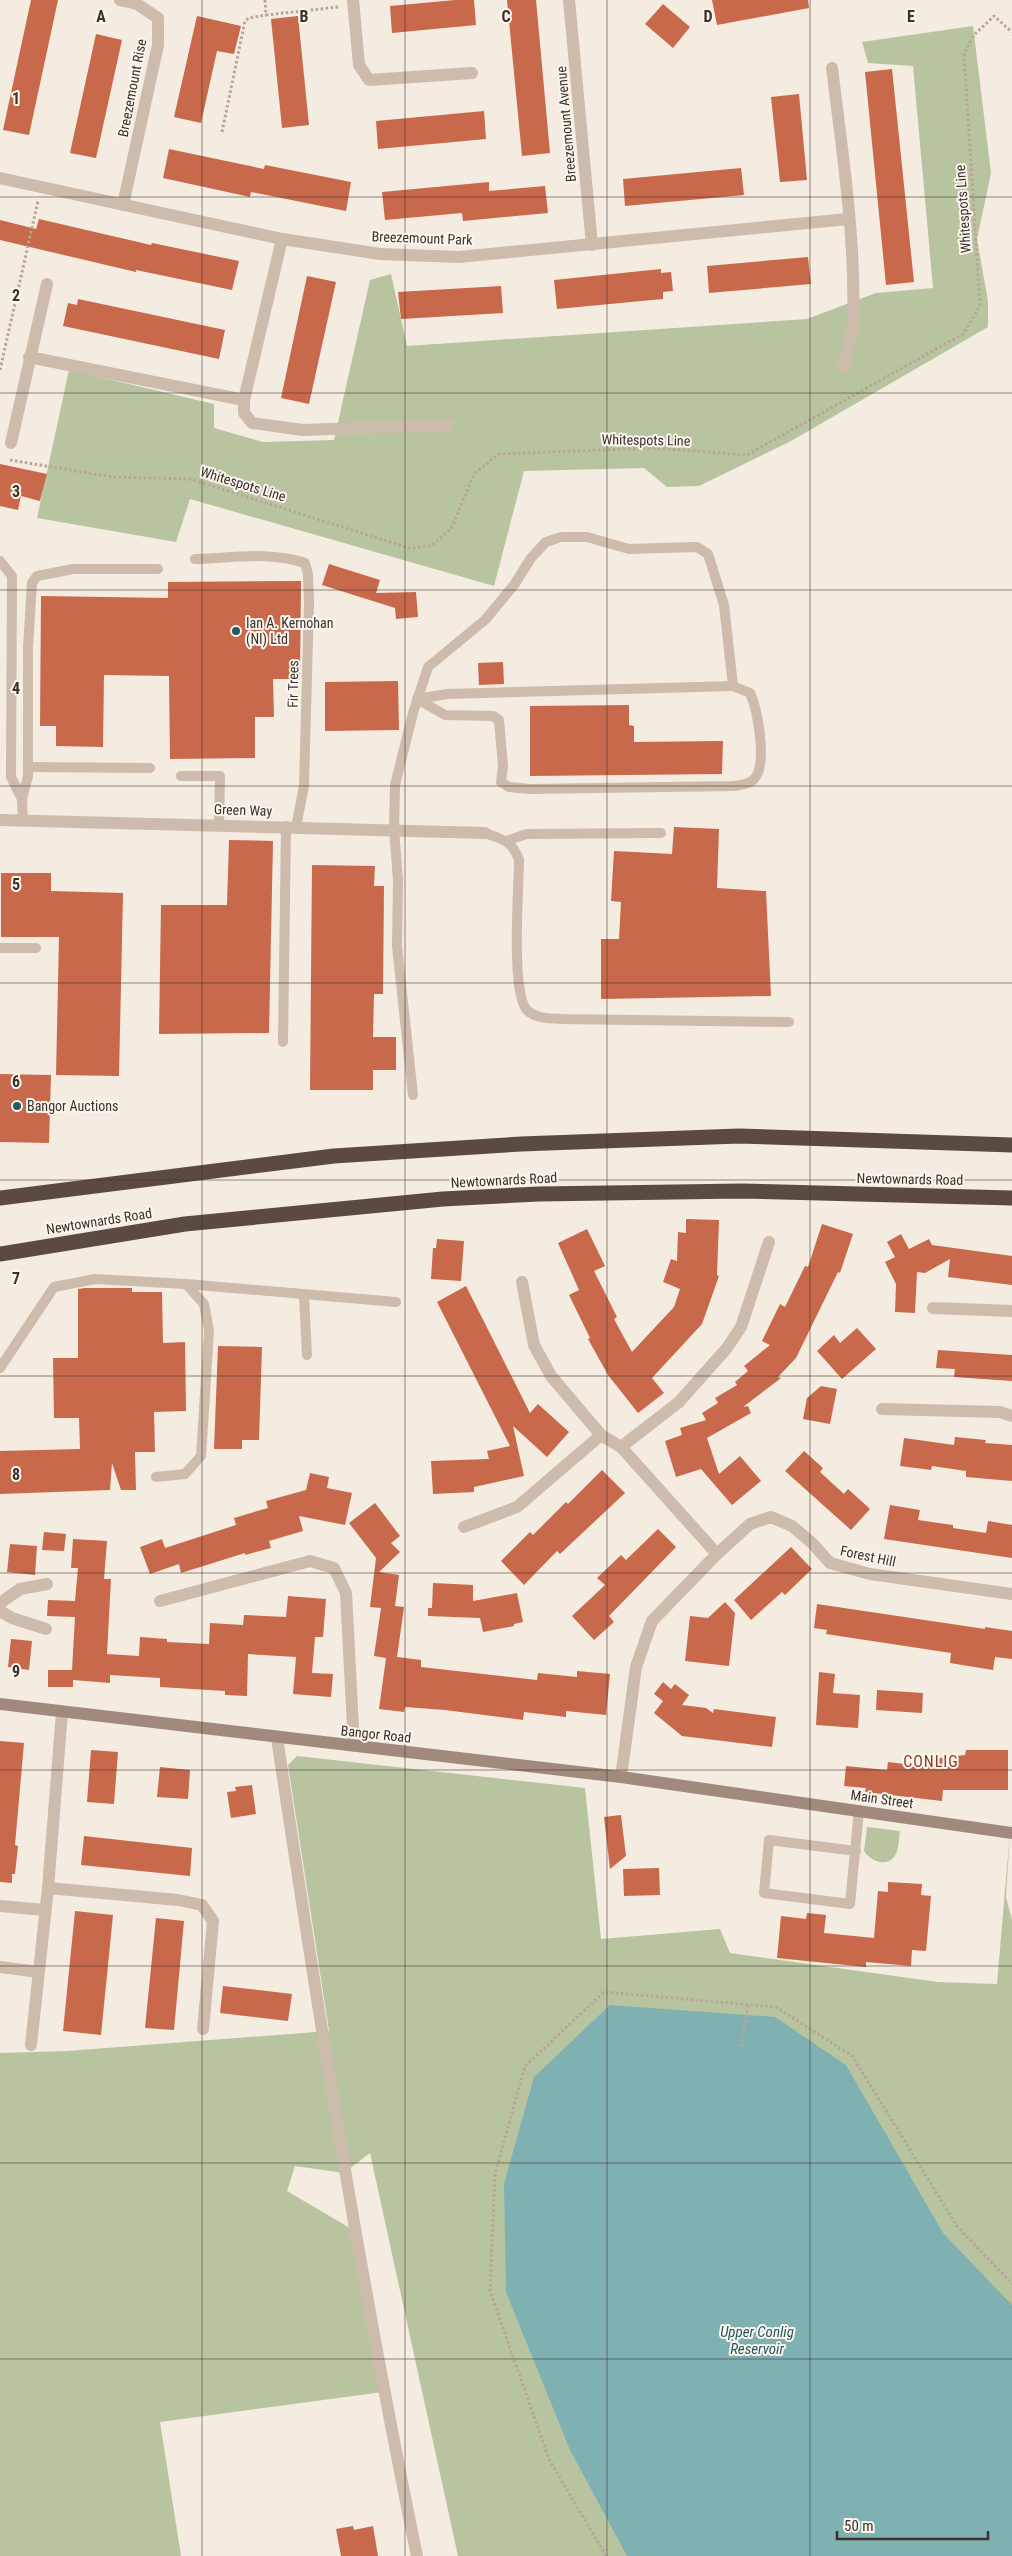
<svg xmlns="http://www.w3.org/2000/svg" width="1012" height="2556" font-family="'Roboto Condensed',sans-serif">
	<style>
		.green { fill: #b8c4a0 }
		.water { fill: #7fb0b2 }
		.building { fill: #c8694b }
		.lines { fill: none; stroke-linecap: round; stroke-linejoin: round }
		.path { stroke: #b9a596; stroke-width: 3; stroke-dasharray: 2.5 2.5; stroke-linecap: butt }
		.lane { stroke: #cdbbac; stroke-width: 10 }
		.street { stroke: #cdbbac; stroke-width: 12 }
		.secondary { stroke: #a18a7d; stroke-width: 12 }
		.highway { stroke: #5c4a42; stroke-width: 15 }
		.grid { fill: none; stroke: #3b302b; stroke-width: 1; stroke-opacity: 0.55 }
		.poi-dot { fill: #1f5a5e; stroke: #fbf5ee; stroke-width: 2 }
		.labels { text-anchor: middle; stroke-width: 4; stroke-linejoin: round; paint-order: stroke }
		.street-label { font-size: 14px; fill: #3b302b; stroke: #fbf5ee }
		.poi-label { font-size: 14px; fill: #3b302b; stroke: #fbf5ee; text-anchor: start }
		.water-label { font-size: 15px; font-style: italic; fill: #1f5a5e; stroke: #fbf5ee }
		.quarter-label { font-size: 16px; letter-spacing: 1px; fill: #8c3b22; stroke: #fbf5ee }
		.grid-label { font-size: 16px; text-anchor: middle; font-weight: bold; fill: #3b302b; stroke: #fbf5ee; stroke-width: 4; stroke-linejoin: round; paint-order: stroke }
	</style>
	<rect width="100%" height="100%" fill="#f4ebe1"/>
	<g class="green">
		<path d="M 973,26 L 991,173 L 977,239 L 988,301 L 988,327 L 791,441 L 699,486 L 667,487 L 644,468 L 524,471 L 494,586 L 190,499 L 176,542 L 37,518 L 69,370 L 214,404 L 214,428 L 263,442 L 334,440 L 370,280 L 391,274 L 407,346 L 807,319 L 876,293 L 933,288 L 913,66 L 868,63 L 862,42 Z"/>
		<path d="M 297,1756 L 585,1788 L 601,1939 L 720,1929 L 730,1953 L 938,1982 L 997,1984 L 1010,1832 L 1006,1897 L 1012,1920 L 1012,2556 L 458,2556 L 370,2153 L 344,2173 L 295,2166 L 287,2191 L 355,2231 L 383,2392 L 160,2422 L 181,2556 L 0,2556 L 0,2053 L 67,2051 L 329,2031 L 288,1765 Z"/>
		<path d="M 867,1827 L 900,1831 C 899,1837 899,1845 897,1851 C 891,1869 872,1863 864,1851 Z"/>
	</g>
	<path class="water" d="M 610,2005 L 775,2017 L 846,2065 L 943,2233 L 1012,2305 L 1012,2556 L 627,2556 L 570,2450 L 506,2292 L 504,2184 L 534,2077 Z"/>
	<g class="building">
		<path d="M 31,0 L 58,0 L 29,135 L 3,130 Z"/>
		<path d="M 455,0 L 474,0 L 476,25 L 392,33 L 390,6 Z"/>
		<path d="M 507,0 L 536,0 L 550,153 L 522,156 Z"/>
		<path d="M 712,0 L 808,0 L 809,8 L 717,25 Z"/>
		<path d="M 663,4 L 690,27 L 673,48 L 645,24 Z"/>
		<path d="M 197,16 L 241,26 L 234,54 L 217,51 L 201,123 L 174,117 Z"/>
		<path d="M 298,16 L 309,125 L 282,128 L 271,19 Z"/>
		<path d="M 96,34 L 122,40 L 96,158 L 70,153 Z"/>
		<path d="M 892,69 L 914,282 L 886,285 L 865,72 Z"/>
		<path d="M 799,94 L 807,180 L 780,182 L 771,97 Z"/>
		<path d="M 484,111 L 486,139 L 378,149 L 376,121 Z"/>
		<path d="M 169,149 L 264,169 L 265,165 L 351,182 L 346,211 L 251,192 L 250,197 L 163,178 Z"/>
		<path d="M 741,168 L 744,195 L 625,206 L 623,179 Z"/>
		<path d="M 489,182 L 489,191 L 545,186 L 548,213 L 463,221 L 462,213 L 385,220 L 382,192 Z"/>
		<path d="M 39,219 L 151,245 L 152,243 L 239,261 L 232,290 L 136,270 L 136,272 L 0,240 L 0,220 L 36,229 Z"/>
		<path d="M 808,257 L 811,284 L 709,293 L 707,266 Z"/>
		<path d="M 661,269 L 661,273 L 671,272 L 673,291 L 663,292 L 663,299 L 557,309 L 554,280 Z"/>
		<path d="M 307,276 L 336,282 L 309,404 L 281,398 Z"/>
		<path d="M 501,286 L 503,313 L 401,319 L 398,292 Z"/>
		<path d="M 78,299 L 225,330 L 219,359 L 63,326 L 68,303 L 77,305 Z"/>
		<path d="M 0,464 L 47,474 L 40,501 L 21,496 L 18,510 L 0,506 Z"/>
		<path d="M 329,564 L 380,580 L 376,593 L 416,592 L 418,617 L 396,619 L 395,608 L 322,585 Z"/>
		<path d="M 301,581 L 300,679 L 273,679 L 274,717 L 255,717 L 255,758 L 170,759 L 169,676 L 104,675 L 103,747 L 56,746 L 56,726 L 40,726 L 41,596 L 168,598 L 168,582 Z"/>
		<path d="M 503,662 L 504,684 L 479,685 L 478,663 Z"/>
		<path d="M 398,681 L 399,730 L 325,731 L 325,682 Z"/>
		<path d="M 629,705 L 629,725 L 634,726 L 634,742 L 723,741 L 722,774 L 530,776 L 530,706 Z"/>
		<path d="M 674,827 L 719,829 L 717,888 L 766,891 L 771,996 L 601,999 L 601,939 L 619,939 L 621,902 L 611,901 L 614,851 L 672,854 Z"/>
		<path d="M 229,840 L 273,841 L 269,1033 L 159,1034 L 161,905 L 227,905 Z"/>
		<path d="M 312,865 L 375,866 L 374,886 L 384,886 L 383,994 L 374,994 L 373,1037 L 396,1037 L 396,1070 L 373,1070 L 373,1090 L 310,1090 Z"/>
		<path d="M 1,873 L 51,873 L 51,891 L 123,893 L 119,1076 L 56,1075 L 59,937 L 1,937 Z"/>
		<path d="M 0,1074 L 51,1075 L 49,1143 L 0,1142 Z"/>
		<path d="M 686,1219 L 719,1220 L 717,1275 L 719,1276 L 702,1324 L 652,1378 L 664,1393 L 638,1413 L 608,1375 L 588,1339 L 590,1338 L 569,1295 L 579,1290 L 558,1243 L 587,1229 L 605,1266 L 594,1271 L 617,1317 L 614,1319 L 632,1352 L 674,1307 L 680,1289 L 663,1282 L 671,1259 L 677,1261 L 678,1232 L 686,1233 Z"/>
		<path d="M 822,1224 L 853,1234 L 840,1273 L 838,1272 L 796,1358 L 778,1377 L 781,1378 L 743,1407 L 748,1406 L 751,1413 L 707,1438 L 719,1474 L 740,1456 L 761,1481 L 732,1505 L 701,1469 L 676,1477 L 665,1441 L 682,1435 L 680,1428 L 706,1420 L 702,1413 L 718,1403 L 715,1398 L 737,1385 L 735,1382 L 748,1371 L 744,1366 L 770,1345 L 762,1341 L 780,1304 L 785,1307 L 805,1266 L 808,1267 Z"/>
		<path d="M 901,1234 L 909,1249 L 929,1239 L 932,1245 L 1012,1256 L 1012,1285 L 948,1277 L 950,1259 L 925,1273 L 917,1272 L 915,1313 L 895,1312 L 896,1284 L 885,1262 L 895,1257 L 887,1242 Z"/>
		<path d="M 437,1239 L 464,1241 L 461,1281 L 431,1279 L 433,1248 L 436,1248 Z"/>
		<path d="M 466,1286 L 530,1413 L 538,1404 L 569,1432 L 547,1457 L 513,1426 L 524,1476 L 474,1487 L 474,1492 L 433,1494 L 431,1461 L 489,1459 L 487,1451 L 510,1446 L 437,1302 Z"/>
		<path d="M 85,1288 L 132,1288 L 132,1292 L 162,1292 L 163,1343 L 185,1342 L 186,1411 L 154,1412 L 155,1452 L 135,1452 L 136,1490 L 121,1490 L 112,1463 L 110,1490 L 0,1494 L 0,1451 L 80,1449 L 79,1418 L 54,1418 L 53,1358 L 78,1358 L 78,1289 Z"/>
		<path d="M 857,1328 L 876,1349 L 842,1379 L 817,1351 L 834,1335 L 840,1343 Z"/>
		<path d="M 218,1346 L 262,1347 L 259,1440 L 242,1440 L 242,1449 L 214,1449 Z"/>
		<path d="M 938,1350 L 1012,1355 L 1012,1381 L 954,1377 L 955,1369 L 936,1368 Z"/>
		<path d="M 821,1386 L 837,1389 L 830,1424 L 803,1419 L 807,1398 Z"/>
		<path d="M 955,1437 L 986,1440 L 985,1443 L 1012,1445 L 1012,1481 L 966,1477 L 966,1471 L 932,1466 L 931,1470 L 900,1466 L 904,1438 L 954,1445 Z"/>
		<path d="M 804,1451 L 823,1468 L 820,1472 L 844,1494 L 848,1489 L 870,1509 L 851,1530 L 785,1471 Z"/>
		<path d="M 602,1470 L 625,1493 L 560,1554 L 557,1551 L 524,1585 L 501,1561 L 530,1532 L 533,1535 L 566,1502 L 568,1504 Z"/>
		<path d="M 310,1473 L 329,1477 L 327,1488 L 352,1493 L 345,1525 L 299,1516 L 303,1531 L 269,1541 L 271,1548 L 245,1555 L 245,1553 L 181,1573 L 179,1564 L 150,1574 L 140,1547 L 162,1539 L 165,1548 L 236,1525 L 234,1518 L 268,1508 L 266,1501 L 306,1490 Z"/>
		<path d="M 375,1503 L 400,1536 L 391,1543 L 400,1552 L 379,1572 L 399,1575 L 395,1606 L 404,1607 L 397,1657 L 421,1660 L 421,1667 L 537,1680 L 538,1673 L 577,1677 L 577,1671 L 610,1674 L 606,1715 L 566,1711 L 566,1717 L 524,1712 L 523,1720 L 445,1710 L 405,1707 L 404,1712 L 379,1709 L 386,1658 L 374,1656 L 381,1608 L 370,1607 L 376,1558 L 349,1523 Z"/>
		<path d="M 890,1505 L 920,1510 L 918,1520 L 953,1525 L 953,1528 L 986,1533 L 988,1521 L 1012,1525 L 1012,1558 L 884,1539 Z"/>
		<path d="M 658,1529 L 676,1547 L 609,1616 L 614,1622 L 594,1640 L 572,1616 L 605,1585 L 597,1578 L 621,1555 L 626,1560 Z"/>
		<path d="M 44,1532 L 66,1534 L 64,1551 L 42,1550 Z"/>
		<path d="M 73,1539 L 107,1541 L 104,1579 L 111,1579 L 107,1654 L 139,1656 L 140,1637 L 167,1639 L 167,1642 L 209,1644 L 210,1623 L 243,1625 L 244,1615 L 286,1617 L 288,1596 L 326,1599 L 323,1637 L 315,1637 L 312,1673 L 333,1674 L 331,1697 L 293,1694 L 296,1657 L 248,1654 L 247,1696 L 225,1695 L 225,1691 L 160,1687 L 160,1678 L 110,1675 L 110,1683 L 73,1680 L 73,1687 L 48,1687 L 48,1670 L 72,1670 L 75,1617 L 47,1616 L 48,1600 L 75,1601 L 78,1568 L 71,1568 Z"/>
		<path d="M 10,1544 L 37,1546 L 35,1575 L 7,1572 Z"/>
		<path d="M 791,1547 L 812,1569 L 785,1595 L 782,1592 L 751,1620 L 734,1600 Z"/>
		<path d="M 433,1583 L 473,1585 L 473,1601 L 517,1593 L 523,1622 L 514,1624 L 514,1626 L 483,1632 L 480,1618 L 428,1616 L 428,1608 L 432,1608 Z"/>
		<path d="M 725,1602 L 735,1613 L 729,1666 L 685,1661 L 690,1616 L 708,1618 Z"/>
		<path d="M 817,1604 L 985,1629 L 985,1627 L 1012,1631 L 1012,1659 L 995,1657 L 993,1670 L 950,1663 L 951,1653 L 826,1634 L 827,1630 L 814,1628 Z"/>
		<path d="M 11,1639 L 32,1641 L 29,1670 L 8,1667 Z"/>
		<path d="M 819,1672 L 835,1674 L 833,1693 L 860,1695 L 858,1728 L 816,1725 Z"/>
		<path d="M 663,1682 L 671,1689 L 675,1684 L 689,1695 L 682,1705 L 706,1708 L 713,1713 L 714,1709 L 776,1717 L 772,1747 L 682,1736 L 654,1713 L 663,1701 L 654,1694 Z"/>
		<path d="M 877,1690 L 923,1693 L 922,1713 L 876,1710 Z"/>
		<path d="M 0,1741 L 24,1743 L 15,1845 L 18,1846 L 15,1874 L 12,1874 L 12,1883 L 0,1882 Z"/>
		<path d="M 91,1750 L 118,1752 L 114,1804 L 87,1802 Z"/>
		<path d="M 966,1750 L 1008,1750 L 1008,1790 L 943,1790 L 942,1801 L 865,1792 L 866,1788 L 844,1786 L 846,1766 L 887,1770 L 888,1762 L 932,1767 L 932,1759 L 965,1755 Z"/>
		<path d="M 160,1767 L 190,1770 L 188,1799 L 157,1797 Z"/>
		<path d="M 252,1785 L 256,1814 L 231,1818 L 227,1792 L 236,1791 L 235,1787 Z"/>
		<path d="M 621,1815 L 626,1856 L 610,1869 L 604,1817 Z"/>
		<path d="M 84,1836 L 192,1848 L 190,1876 L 81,1865 Z"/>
		<path d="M 659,1868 L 660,1895 L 624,1896 L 623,1869 Z"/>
		<path d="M 888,1882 L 922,1884 L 921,1895 L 931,1896 L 926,1951 L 912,1950 L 911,1966 L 866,1962 L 866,1967 L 777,1958 L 781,1916 L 806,1919 L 807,1913 L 826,1915 L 824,1933 L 874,1938 L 878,1891 L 888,1892 Z"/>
		<path d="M 75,1911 L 113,1915 L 101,2035 L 63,2031 Z"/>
		<path d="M 156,1918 L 184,1921 L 174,2030 L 145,2028 Z"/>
		<path d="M 223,1986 L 292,1994 L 288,2021 L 220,2013 Z"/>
		<path d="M 353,2526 L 354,2530 L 373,2526 L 378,2556 L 341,2556 L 336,2529 Z"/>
	</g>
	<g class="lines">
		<g class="path">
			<path d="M 265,0 L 266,15 L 338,7"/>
			<path d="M 222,132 L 245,21 L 249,18 L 266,15"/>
			<path d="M 0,370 L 38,201"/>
			<path d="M 10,460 L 112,477 L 190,479 L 409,548 L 431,546 L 451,529 L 474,474 L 499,454 L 654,448 L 747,455 L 963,334 L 980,306 L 964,54 L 974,35 L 994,16 L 1012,32"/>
			<path d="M 741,2047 L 748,2006"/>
			<path d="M 606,2556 L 549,2459 L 490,2291 L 495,2174 L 525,2066 L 604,1992 L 776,2007 L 852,2056 L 957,2226 L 1012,2284"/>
		</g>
		<g class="lane">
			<path d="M 195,559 C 230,558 271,551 305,563 L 308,574 L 309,602 L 304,786 L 296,827"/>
			<path d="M 0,561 L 12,576 L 11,777 L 22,799"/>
			<path d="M 417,699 L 445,715 L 493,716 L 499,720 L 503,766 L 501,782 L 509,787 L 530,789 L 733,786 C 741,785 749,785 755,778 C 767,764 758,710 750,693 L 733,686"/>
			<path d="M 28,767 L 150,768"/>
			<path d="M 181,776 L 220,776 L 219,825"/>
			<path d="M 23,820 L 22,799 L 28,776 L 28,648 L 32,583 L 37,576 L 73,569 L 158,569"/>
			<path d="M 485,833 C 503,840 512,840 519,860 C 519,886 510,996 528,1011 C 537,1019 549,1018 561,1019 L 789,1022"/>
			<path d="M 506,841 L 527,834 L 661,833"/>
			<path d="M 0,948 L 36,948"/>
			<path d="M 283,1042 L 286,826"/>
			<path d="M 413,1095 L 397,946 L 398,880 L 394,829 L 395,785 L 413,713 L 428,667 L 485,620 L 514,585 L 531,558 L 546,542 L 561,537 L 587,537 L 629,549 L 697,547 L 708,554 L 724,605 L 733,686 L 447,694 L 417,699"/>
			<path d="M 186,1284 L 396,1302"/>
			<path d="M 304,1295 L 307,1355"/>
			<path d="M 0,1368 L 54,1287 L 95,1279 L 186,1284 L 204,1304 L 209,1331 L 201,1456 L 185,1474 L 156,1477"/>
			<path d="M 856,1851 L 769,1840 L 764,1893 L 850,1904 L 859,1810"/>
		</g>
		<g class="street">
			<path d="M 120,0 L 137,4 L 158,18 L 158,45 L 123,205"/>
			<path d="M 353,0 L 359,65 L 369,80 L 472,73"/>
			<path d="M 569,0 L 592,245"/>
			<path d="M 832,68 C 842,150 856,240 853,322 C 852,337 846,353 843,367"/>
			<path d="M 0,178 L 282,239 L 380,254 L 459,257 L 848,219"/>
			<path d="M 282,239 L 244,400 L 244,413 L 252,423 L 303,430 L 448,425"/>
			<path d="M 29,357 L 244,400"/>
			<path d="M 11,443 L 47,284"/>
			<path d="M 0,820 L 485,833"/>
			<path d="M 522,1282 L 534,1345 L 551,1376 L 601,1435 L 621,1447 L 717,1554"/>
			<path d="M 933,1308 L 1012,1311"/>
			<path d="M 882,1409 L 1000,1412 L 1012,1416"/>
			<path d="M 621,1447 L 679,1402 L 727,1348 L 741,1327 L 769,1242"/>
			<path d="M 464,1527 L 517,1507 L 601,1435"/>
			<path d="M 160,1601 L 310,1561 L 334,1568 L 346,1593 L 354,1746"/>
			<path d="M 0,1603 L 20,1589 L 47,1584"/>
			<path d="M 0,1611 L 12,1618 L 46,1629"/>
			<path d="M 277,1738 C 318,2012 361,2285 417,2556"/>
			<path d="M 621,1777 L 636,1667 L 652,1621 L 717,1554 L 750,1524 L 771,1517 L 792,1526 L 812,1543 L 830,1563 L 870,1574 L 1012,1594"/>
			<path d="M 48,1888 L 178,1900 L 202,1905 L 213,1921 L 203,2029"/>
			<path d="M 0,1906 L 45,1910"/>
			<path d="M 0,1967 L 39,1972"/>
			<path d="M 31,2045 L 48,1888 L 62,1712"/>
		</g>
		<path class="secondary" d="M 0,1704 L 621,1777 L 1012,1833"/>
		<g class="highway">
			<path d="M 0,1198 L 334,1156 L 521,1144 L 739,1136 L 1012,1145"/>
			<path d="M 0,1254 L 185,1224 L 443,1199 L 539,1194 L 742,1191 L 1012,1198"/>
		</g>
	</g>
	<path class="grid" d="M 202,0 L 202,2556M 405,0 L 405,2556M 607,0 L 607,2556M 810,0 L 810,2556M 0,197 L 1012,197M 0,393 L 1012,393M 0,590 L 1012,590M 0,786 L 1012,786M 0,983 L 1012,983M 0,1180 L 1012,1180M 0,1376 L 1012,1376M 0,1573 L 1012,1573M 0,1770 L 1012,1770M 0,1966 L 1012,1966M 0,2163 L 1012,2163M 0,2359 L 1012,2359"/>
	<g class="poi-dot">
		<circle cx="236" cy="631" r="5"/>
		<circle cx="17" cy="1106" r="5"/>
	</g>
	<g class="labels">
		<g class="street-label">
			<text transform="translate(132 88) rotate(-79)" y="5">Breezemount Rise</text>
			<text transform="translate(566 124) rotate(-95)" y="5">Breezemount Avenue</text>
			<text transform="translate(963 209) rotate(-94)" y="5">Whitespots Line</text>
			<text transform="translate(422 238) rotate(2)" y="5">Breezemount Park</text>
			<text transform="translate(646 440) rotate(1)" y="5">Whitespots Line</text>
			<text transform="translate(243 484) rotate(17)" y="5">Whitespots Line</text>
			<text transform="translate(293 684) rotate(-89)" y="5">Fir Trees</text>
			<text transform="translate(243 810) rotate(2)" y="5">Green Way</text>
			<text transform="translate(910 1179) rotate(1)" y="5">Newtownards Road</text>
			<text transform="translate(504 1180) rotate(-3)" y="5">Newtownards Road</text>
			<text transform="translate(99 1221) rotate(-9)" y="5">Newtownards Road</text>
			<text transform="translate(868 1556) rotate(12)" y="5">Forest Hill</text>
			<text transform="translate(376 1734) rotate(6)" y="5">Bangor Road</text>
			<text transform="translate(882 1799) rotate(8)" y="5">Main Street</text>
		</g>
		<g class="poi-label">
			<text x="246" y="628">Ian A. Kernohan<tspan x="246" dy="16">(NI) Ltd</tspan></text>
			<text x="27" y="1111">Bangor Auctions</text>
		</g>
		<g class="water-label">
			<text x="757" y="2337">Upper Conlig<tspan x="757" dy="17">Reservoir</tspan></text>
		</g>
		<g class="quarter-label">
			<text x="931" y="1767">CONLIG</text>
		</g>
	</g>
	<g class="grid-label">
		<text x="101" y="22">A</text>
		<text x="304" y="22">B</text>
		<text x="506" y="22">C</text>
		<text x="708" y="22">D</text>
		<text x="911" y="22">E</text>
		<text x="16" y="104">1</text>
		<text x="16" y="301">2</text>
		<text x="16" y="497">3</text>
		<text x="16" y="694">4</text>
		<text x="16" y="890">5</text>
		<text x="16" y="1087">6</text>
		<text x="16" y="1284">7</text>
		<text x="16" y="1480">8</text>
		<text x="16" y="1677">9</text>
	</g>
	<path d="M837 2531v8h151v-8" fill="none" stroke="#3b302b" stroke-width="2.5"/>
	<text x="844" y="2531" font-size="15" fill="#3b302b" stroke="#fbf5ee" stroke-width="4" paint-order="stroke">50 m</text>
</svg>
